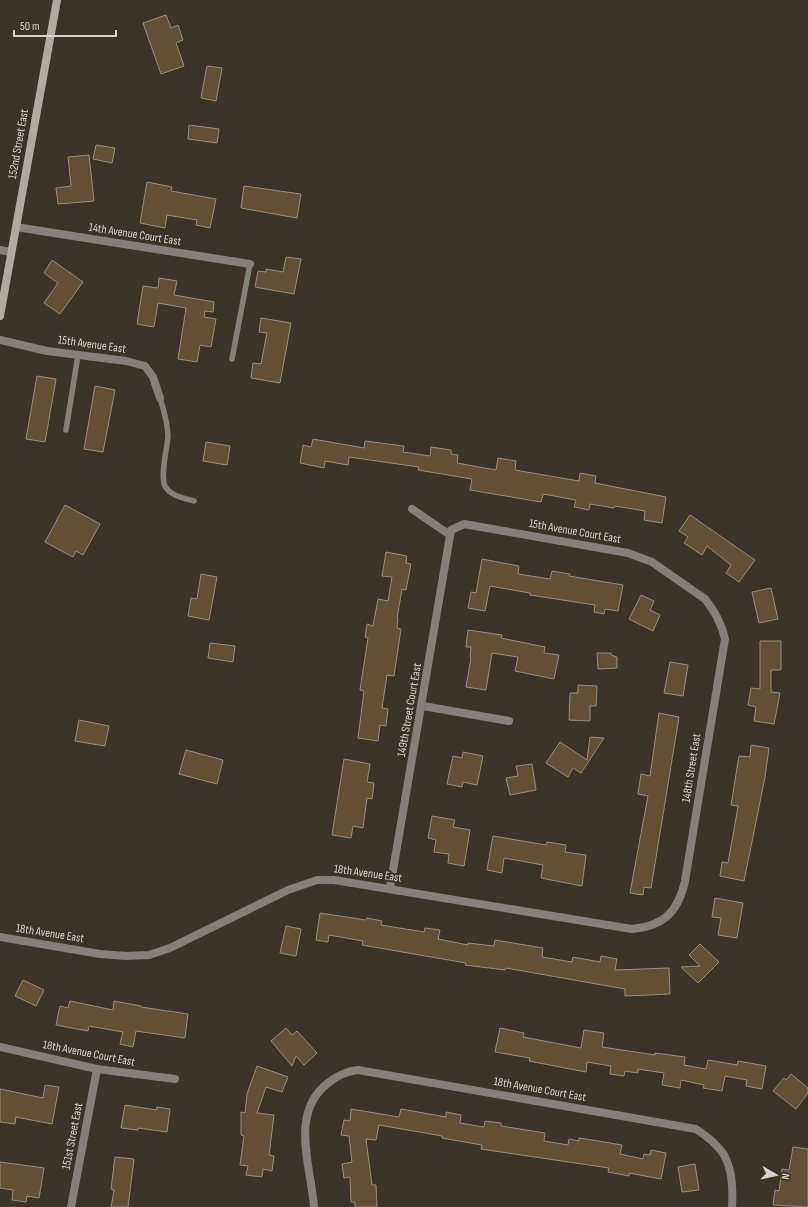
<svg xmlns="http://www.w3.org/2000/svg" width="808" height="1207" font-family="'Sofia Sans Condensed',sans-serif">
	<style>
		.building { fill: #624f34; stroke: #988e81 }
		.lines { fill: none; stroke-linecap: round; stroke-linejoin: round }
		.lane { stroke: #85807a; stroke-width: 5.5 }
		.street { stroke: #85807a; stroke-width: 8 }
		.secondary { stroke: #b1aaa1; stroke-width: 8 }
		.labels { text-anchor: middle; stroke-width: 4; stroke-linejoin: round; paint-order: stroke }
		.street-label { font-size: 12px; fill: #d8d3cc; stroke: #3d3429 }
	</style>
	<rect width="100%" height="100%" fill="#3d3429"/>
	<g class="building">
		<path d="M 166,15 L 171,28 L 178,25 L 183,40 L 176,43 L 184,66 L 161,74 L 143,23 Z"/>
		<path d="M 207,66 L 222,68 L 216,101 L 201,98 Z"/>
		<path d="M 189,125 L 219,129 L 217,143 L 188,139 Z"/>
		<path d="M 96,145 L 115,148 L 112,163 L 93,159 Z"/>
		<path d="M 89,155 L 94,201 L 58,204 L 56,188 L 71,186 L 68,157 Z"/>
		<path d="M 147,182 L 172,187 L 171,191 L 216,199 L 210,228 L 196,225 L 197,220 L 167,215 L 165,228 L 140,223 Z"/>
		<path d="M 244,186 L 301,194 L 297,218 L 241,208 Z"/>
		<path d="M 286,257 L 301,259 L 294,294 L 255,287 L 258,271 L 266,272 L 266,269 L 283,272 Z"/>
		<path d="M 52,260 L 83,282 L 60,314 L 44,303 L 58,283 L 44,273 Z"/>
		<path d="M 159,278 L 177,281 L 174,295 L 214,302 L 213,312 L 205,311 L 204,317 L 216,319 L 211,347 L 200,345 L 197,362 L 178,359 L 186,308 L 158,303 L 154,327 L 137,324 L 143,286 L 158,288 Z"/>
		<path d="M 261,318 L 291,323 L 280,383 L 251,378 L 253,363 L 261,364 L 267,333 L 259,332 Z"/>
		<path d="M 37,376 L 56,379 L 45,442 L 26,439 Z"/>
		<path d="M 95,386 L 115,390 L 103,452 L 84,449 Z"/>
		<path d="M 313,439 L 364,448 L 365,441 L 404,446 L 403,452 L 430,456 L 431,447 L 451,450 L 451,454 L 458,455 L 457,463 L 496,470 L 498,458 L 516,461 L 515,470 L 579,481 L 580,473 L 596,476 L 595,483 L 666,497 L 662,523 L 644,520 L 645,511 L 615,506 L 614,508 L 590,504 L 589,510 L 574,507 L 576,500 L 543,494 L 541,502 L 470,490 L 472,479 L 418,470 L 419,467 L 349,457 L 348,465 L 325,461 L 324,468 L 300,463 L 303,445 L 311,447 Z"/>
		<path d="M 206,442 L 230,446 L 227,465 L 203,461 Z"/>
		<path d="M 65,505 L 100,524 L 83,555 L 76,551 L 73,557 L 45,542 Z"/>
		<path d="M 690,515 L 755,560 L 739,582 L 726,573 L 731,565 L 707,546 L 702,555 L 684,543 L 688,537 L 679,531 Z"/>
		<path d="M 386,552 L 407,556 L 406,563 L 411,564 L 406,590 L 402,589 L 397,618 L 398,618 L 397,628 L 401,629 L 394,676 L 387,675 L 382,708 L 388,709 L 386,726 L 380,725 L 378,741 L 358,738 L 364,691 L 360,690 L 368,638 L 365,637 L 367,624 L 373,626 L 378,599 L 388,601 L 392,577 L 382,576 Z"/>
		<path d="M 482,559 L 519,566 L 518,574 L 550,579 L 552,571 L 570,574 L 569,576 L 623,585 L 618,611 L 605,609 L 604,614 L 594,612 L 595,605 L 530,595 L 530,593 L 490,586 L 485,611 L 468,608 L 471,592 L 476,593 Z"/>
		<path d="M 201,574 L 217,577 L 209,620 L 188,616 L 191,598 L 197,599 Z"/>
		<path d="M 771,588 L 778,619 L 759,623 L 752,592 Z"/>
		<path d="M 641,595 L 654,601 L 650,610 L 660,615 L 653,631 L 629,619 Z"/>
		<path d="M 468,630 L 502,635 L 501,638 L 545,647 L 544,653 L 559,655 L 554,679 L 515,671 L 518,657 L 492,653 L 486,690 L 466,687 L 471,658 L 470,657 L 471,647 L 466,647 Z"/>
		<path d="M 760,641 L 781,641 L 781,670 L 771,670 L 771,692 L 780,693 L 774,724 L 754,721 L 756,707 L 748,705 L 751,688 L 760,689 Z"/>
		<path d="M 210,643 L 235,646 L 233,662 L 208,658 Z"/>
		<path d="M 597,653 L 611,653 L 611,655 L 617,657 L 617,668 L 598,669 Z"/>
		<path d="M 670,662 L 688,665 L 683,696 L 664,693 Z"/>
		<path d="M 578,685 L 597,686 L 596,706 L 590,706 L 590,721 L 569,720 L 570,693 L 578,693 Z"/>
		<path d="M 659,713 L 679,717 L 651,888 L 644,887 L 643,895 L 630,893 L 648,796 L 638,794 L 641,774 L 650,776 Z"/>
		<path d="M 79,720 L 109,726 L 105,746 L 75,741 Z"/>
		<path d="M 590,737 L 604,738 L 581,773 L 573,768 L 568,777 L 546,763 L 560,742 L 587,760 Z"/>
		<path d="M 751,745 L 769,748 L 765,777 L 744,881 L 720,876 L 722,862 L 728,863 L 734,830 L 738,806 L 731,805 L 739,756 L 750,757 Z"/>
		<path d="M 186,750 L 223,760 L 217,784 L 179,774 Z"/>
		<path d="M 463,752 L 483,756 L 477,785 L 463,782 L 462,787 L 447,784 L 453,756 L 462,758 Z"/>
		<path d="M 344,759 L 370,764 L 367,782 L 374,783 L 372,799 L 367,798 L 363,828 L 353,826 L 351,838 L 332,835 Z"/>
		<path d="M 532,764 L 536,790 L 510,795 L 506,778 L 518,776 L 516,766 Z"/>
		<path d="M 432,816 L 455,820 L 453,827 L 470,830 L 464,866 L 448,863 L 449,854 L 434,852 L 436,840 L 428,838 Z"/>
		<path d="M 493,836 L 546,845 L 547,842 L 566,845 L 565,852 L 586,855 L 582,886 L 541,878 L 543,865 L 504,858 L 502,873 L 487,870 Z"/>
		<path d="M 715,898 L 743,903 L 737,938 L 718,935 L 721,918 L 712,917 Z"/>
		<path d="M 320,913 L 366,920 L 367,918 L 382,921 L 381,925 L 424,932 L 425,928 L 440,930 L 438,939 L 468,945 L 468,943 L 494,946 L 495,940 L 543,948 L 542,957 L 572,962 L 573,957 L 600,962 L 601,956 L 617,959 L 615,970 L 669,968 L 670,994 L 625,996 L 625,989 L 506,968 L 505,970 L 465,965 L 466,963 L 362,945 L 363,941 L 329,935 L 328,942 L 316,940 Z"/>
		<path d="M 286,926 L 301,929 L 296,956 L 280,953 Z"/>
		<path d="M 700,944 L 719,962 L 698,983 L 681,967 L 700,966 L 689,955 Z"/>
		<path d="M 23,980 L 44,990 L 36,1006 L 15,996 Z"/>
		<path d="M 70,1001 L 113,1010 L 114,1001 L 141,1006 L 141,1007 L 188,1014 L 185,1038 L 136,1031 L 133,1047 L 120,1044 L 123,1032 L 89,1026 L 88,1031 L 56,1025 L 60,1006 L 68,1008 Z"/>
		<path d="M 286,1028 L 292,1035 L 297,1031 L 317,1053 L 304,1065 L 296,1056 L 292,1066 L 271,1041 Z"/>
		<path d="M 500,1028 L 524,1033 L 523,1037 L 581,1048 L 584,1030 L 604,1033 L 602,1047 L 655,1055 L 655,1053 L 685,1057 L 684,1065 L 706,1069 L 708,1060 L 737,1065 L 738,1061 L 766,1066 L 762,1089 L 746,1086 L 747,1080 L 725,1076 L 722,1091 L 703,1088 L 704,1085 L 681,1080 L 680,1088 L 662,1085 L 664,1073 L 638,1069 L 638,1073 L 625,1071 L 624,1076 L 610,1074 L 611,1066 L 587,1062 L 586,1072 L 529,1061 L 530,1058 L 495,1052 Z"/>
		<path d="M 257,1066 L 288,1077 L 282,1092 L 266,1087 L 257,1113 L 274,1115 L 269,1155 L 274,1156 L 272,1171 L 263,1169 L 262,1177 L 246,1175 L 248,1166 L 240,1165 L 244,1136 L 241,1135 L 241,1112 L 245,1113 L 247,1094 Z"/>
		<path d="M 791,1074 L 808,1088 L 808,1093 L 796,1109 L 773,1091 L 784,1078 L 786,1080 Z"/>
		<path d="M 45,1085 L 59,1087 L 52,1124 L 16,1117 L 15,1124 L 0,1122 L 0,1089 L 43,1098 Z"/>
		<path d="M 125,1105 L 156,1110 L 157,1107 L 170,1109 L 167,1132 L 138,1128 L 138,1130 L 121,1128 Z"/>
		<path d="M 351,1109 L 399,1117 L 401,1109 L 446,1117 L 446,1112 L 461,1115 L 460,1123 L 484,1127 L 485,1121 L 501,1123 L 501,1126 L 545,1133 L 544,1141 L 568,1145 L 569,1139 L 579,1141 L 579,1138 L 598,1141 L 622,1145 L 620,1154 L 643,1159 L 644,1154 L 650,1155 L 651,1150 L 666,1153 L 661,1179 L 629,1173 L 629,1176 L 608,1172 L 609,1168 L 481,1149 L 482,1145 L 442,1138 L 442,1136 L 379,1125 L 376,1140 L 366,1139 L 372,1185 L 376,1185 L 377,1207 L 355,1207 L 355,1202 L 351,1202 L 350,1177 L 344,1178 L 342,1164 L 352,1162 L 349,1136 L 341,1135 L 344,1120 L 350,1121 Z"/>
		<path d="M 793,1147 L 808,1149 L 808,1207 L 773,1205 L 775,1190 L 779,1191 L 782,1169 L 789,1170 Z"/>
		<path d="M 115,1157 L 134,1159 L 128,1207 L 111,1207 L 114,1190 L 111,1189 Z"/>
		<path d="M 0,1162 L 44,1168 L 39,1198 L 27,1196 L 26,1202 L 12,1200 L 13,1190 L 0,1188 Z"/>
		<path d="M 695,1164 L 699,1190 L 682,1192 L 678,1167 Z"/>
	</g>
	<g class="lines">
		<g class="lane">
			<path d="M 232,359 L 250,264"/>
			<path d="M 160,398 C 164,411 168,423 168,437 C 167,449 160,475 165,486 C 170,496 184,498 194,501"/>
			<path d="M 66,430 L 78,355"/>
		</g>
		<g class="street">
			<path d="M 16,227 L 250,264"/>
			<path d="M 0,250 L 10,252"/>
			<path d="M 0,340 L 47,351 L 126,361 L 145,366 L 153,377 L 160,398"/>
			<path d="M 412,509 L 450,535"/>
			<path d="M 423,706 L 509,721"/>
			<path d="M 0,937 L 100,954 L 126,956 L 149,955 L 170,948 L 288,890 L 317,880 L 334,880 L 632,929 C 664,926 678,912 685,881 L 725,639 C 722,625 714,610 705,599 L 652,562 L 628,553 L 464,524 L 451,530 L 390,888"/>
			<path d="M 0,1047 L 97,1069 L 175,1079"/>
			<path d="M 71,1207 L 97,1069"/>
			<path d="M 314,1207 C 311,1166 289,1113 328,1083 C 337,1076 346,1071 358,1070 L 696,1129 C 705,1135 715,1142 722,1152 C 732,1166 733,1190 732,1207"/>
		</g>
		<path class="secondary" d="M 0,316 L 57,0"/>
	</g>
	<g class="labels">
		<g class="street-label">
			<text transform="translate(18 144) rotate(-80)" y="4">152nd Street East</text>
			<text transform="translate(135 234) rotate(9)" y="4">14th Avenue Court East</text>
			<text transform="translate(92 344) rotate(8)" y="4">15th Avenue East</text>
			<text transform="translate(575 531) rotate(10)" y="4">15th Avenue Court East</text>
			<text transform="translate(409 710) rotate(-80)" y="4">149th Street Court East</text>
			<text transform="translate(691 768) rotate(-81)" y="4">148th Street East</text>
			<text transform="translate(368 873) rotate(8)" y="4">18th Avenue East</text>
			<text transform="translate(50 933) rotate(9)" y="4">18th Avenue East</text>
			<text transform="translate(89 1053) rotate(11)" y="4">18th Avenue Court East</text>
			<text transform="translate(540 1089) rotate(10)" y="4">18th Avenue Court East</text>
			<text transform="translate(72 1136) rotate(-79)" y="4">151st Street East</text>
		</g>
	</g>
	<g transform="translate(776 1175) rotate(99)" stroke="#3d3429" stroke-width="3" paint-order="stroke">
	<path d="M0-3L7 15L0 10L-7 15Z" fill="#d8d3cc"/>
	<text y="-6" font-size="11" font-weight="bold" text-anchor="middle" fill="#d8d3cc">N</text>
	</g>
	<path d="M14 30v6h102v-6" fill="none" stroke="#d8d3cc" stroke-width="2"/>
	<text x="20" y="30" font-size="12" fill="#d8d3cc" stroke="#3d3429" stroke-width="3" paint-order="stroke">50 m</text>
</svg>
